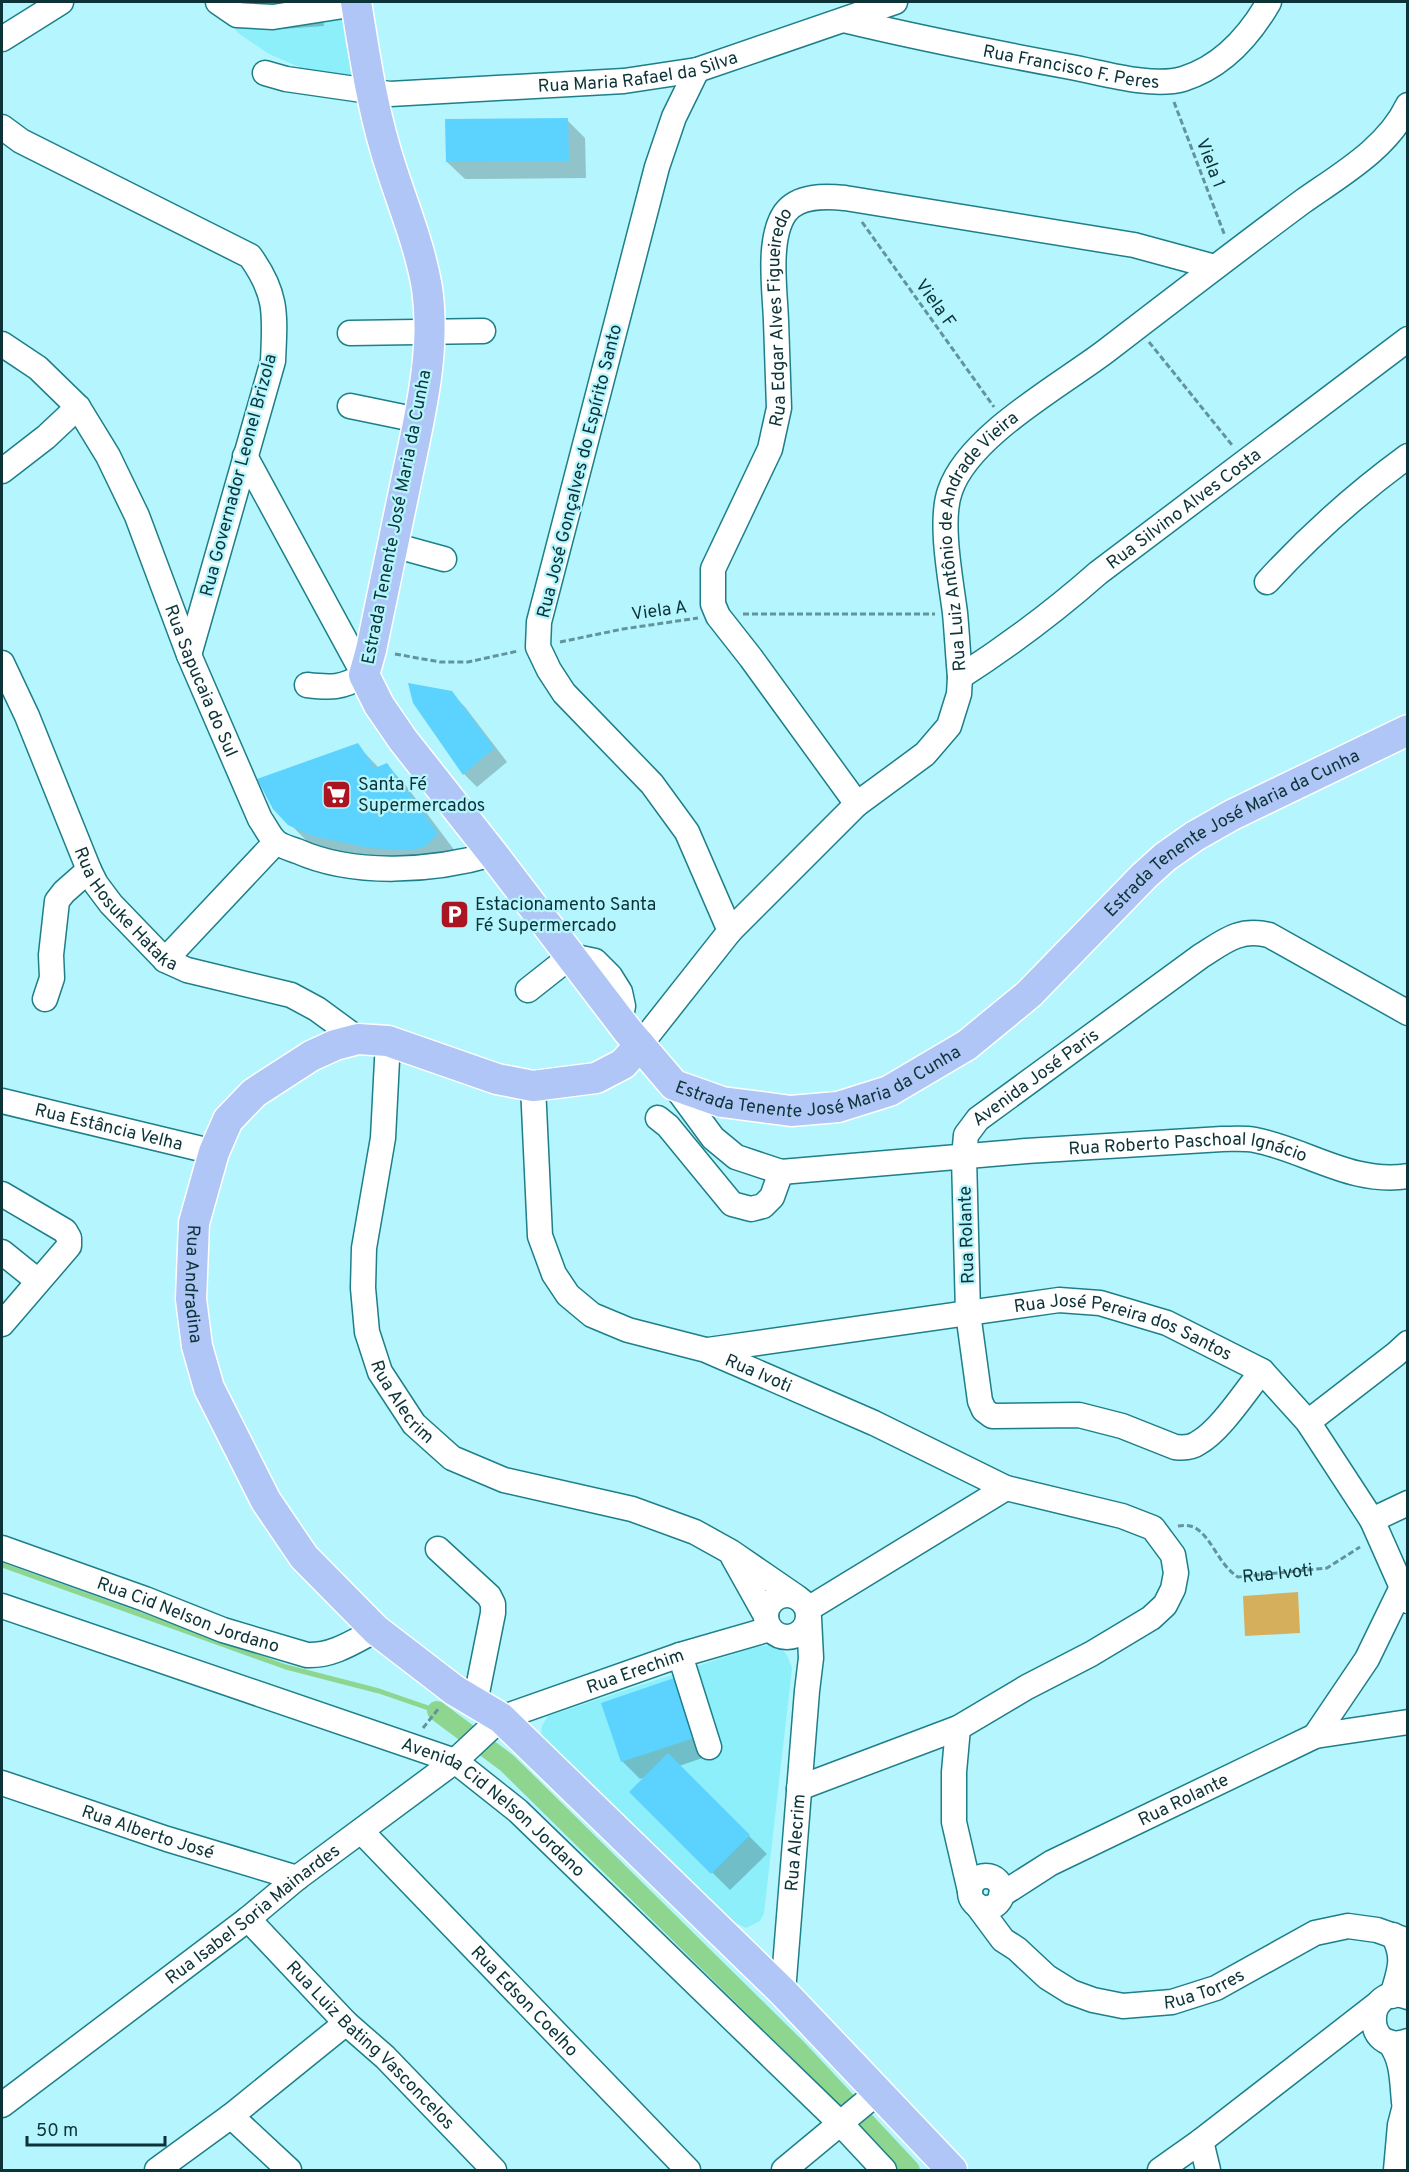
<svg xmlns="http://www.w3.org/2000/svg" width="1409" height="2172" font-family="Overpass,sans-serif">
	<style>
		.built { fill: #8ceffa }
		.green { fill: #d5af5b }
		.shadow { fill: #0003 }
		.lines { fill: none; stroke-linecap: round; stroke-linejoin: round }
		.stream { stroke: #8ed68f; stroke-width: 5 }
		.canal { stroke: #8ed68f; stroke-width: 20 }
		.building { fill: #5bd3fe }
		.minor-casing { stroke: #1d7f89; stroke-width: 27 }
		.major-casing { stroke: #fff; stroke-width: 33 }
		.path { stroke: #62959b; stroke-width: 3; stroke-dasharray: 6 3; stroke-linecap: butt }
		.minor { stroke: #fff; stroke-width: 24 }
		.major { stroke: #b0c6f6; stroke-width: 30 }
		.labels { text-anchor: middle; stroke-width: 4.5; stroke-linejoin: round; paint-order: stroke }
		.street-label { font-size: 18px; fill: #0c3337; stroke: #b5f5fd }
		.poi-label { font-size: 18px; fill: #0c3337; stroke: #b5f5fd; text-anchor: start }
	</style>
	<rect width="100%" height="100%" fill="#b5f5fd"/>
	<g class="built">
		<path d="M 215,2 L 343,2 L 353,75 L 335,76 L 304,69 L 269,54 L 238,33 Z"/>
		<path d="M 771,1645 L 779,1646 L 787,1655 L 792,1668 L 764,1913 L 760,1921 L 746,1928 L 732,1921 L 545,1743 L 541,1736 L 542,1726 L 548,1716 L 755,1647 Z"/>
	</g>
	<path class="green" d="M 1298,1592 L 1300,1633 L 1245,1636 L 1243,1596 Z"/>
	<g class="shadow">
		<path d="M 247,2 L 348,2 L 322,8 L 324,26 L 282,29 L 263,10 L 256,11 Z"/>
		<path d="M 567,120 L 585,138 L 586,178 L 465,179 L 447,162 Z"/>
		<path d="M 451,693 L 465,707 L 507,762 L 477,787 L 464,774 Z"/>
		<path d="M 357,745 L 379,768 L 386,765 L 404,783 L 455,851 L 444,863 L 332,854 L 308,842 L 274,808 Z"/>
		<path d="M 701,1695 L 720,1752 L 679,1766 L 767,1854 L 730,1890 L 631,1792 L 645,1777 L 640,1779 L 622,1761 Z"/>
	</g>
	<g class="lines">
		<path class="stream" d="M 2,1565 L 286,1667 L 379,1691 L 437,1711"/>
		<path class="canal" d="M 437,1711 L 507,1763 L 798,2050 L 910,2170"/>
	</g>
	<g class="building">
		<path d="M 568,118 L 569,161 L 446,162 L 445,119 Z"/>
		<path d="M 408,683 L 452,691 L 494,748 L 463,775 L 413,703 Z"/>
		<path d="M 358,743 L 375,768 L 387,763 L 438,833 L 426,846 L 413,850 L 370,848 L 312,836 L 288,825 L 273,809 L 257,779 Z"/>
		<path d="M 683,1675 L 703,1735 L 621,1762 L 601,1703 Z"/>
		<path d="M 668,1753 L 750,1835 L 711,1874 L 629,1792 Z"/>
	</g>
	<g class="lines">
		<defs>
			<g id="minor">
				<path d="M 218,2 L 237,15 L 273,17 L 356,4"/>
				<path id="s2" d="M 844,20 C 919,38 995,53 1071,67 C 1103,73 1152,88 1183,79 C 1222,67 1250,35 1269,2"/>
				<path d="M 2,39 L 61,2"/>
				<path d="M 697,70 L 674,117 L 657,167 L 539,622 L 538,647 L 549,670 L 564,693 L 652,784 L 687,832 L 730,931"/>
				<path id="s3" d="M 265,73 L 286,79 L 390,94 L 624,81 L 697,70 L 895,2"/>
				<path d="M 2,127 L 21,141 L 250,256 C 278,295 275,315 273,361 L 189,655"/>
				<path d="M 350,333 L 483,331"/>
				<path id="s4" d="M 2,344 L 38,368 L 78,407 L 108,456 L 137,516 L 189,655 L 260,819 C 265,826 270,837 276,842 C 281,846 291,849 297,851 C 355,877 434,871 493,854"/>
				<path d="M 350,406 L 418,420"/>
				<path d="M 245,456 L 364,675 C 342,688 332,688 307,685"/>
				<path d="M 2,471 L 46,437 L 78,407"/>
				<path d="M 393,545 L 444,559"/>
				<path d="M 1267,582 C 1310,535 1356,494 1408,456"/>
				<path id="s5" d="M 2,663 L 27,716 L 89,870 L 96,884 L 111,904 L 165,960 L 187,970 L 291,995 L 317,1009 L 358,1039"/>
				<path id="s6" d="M 960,677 C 1008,646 1055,611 1098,573 L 1408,339"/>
				<path id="s7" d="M 857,804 L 751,658 L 718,616 L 713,604 L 713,569 L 770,449 L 779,408 C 778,379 777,350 776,321 C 775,291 767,239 785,213 C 798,195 825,196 845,198 L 1134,245 L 1215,267"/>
				<path d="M 165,960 L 276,842"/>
				<path d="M 528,990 L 571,956 L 595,961 L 610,976 L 620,992 L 623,1006 L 620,1022"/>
				<path d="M 45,999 L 52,978 L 51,955 L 57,901 L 64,892 L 89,870"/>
				<path id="s8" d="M 388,1041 L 383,1138 L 364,1248 L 363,1288 L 367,1332 L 380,1372 L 414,1424 L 452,1458 L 504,1480 L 632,1509 L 695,1532 L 731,1552 L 795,1596"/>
				<path id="s9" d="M 640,1045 L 730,931 L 857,804 L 925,754 L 949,726 L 959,694 L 960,677 C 958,656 957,634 955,613 C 951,581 939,521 950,491 C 968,436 1060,386 1106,351 C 1171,301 1236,251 1302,202 C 1340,175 1387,149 1408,105"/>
				<path id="s10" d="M 674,1085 L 713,1138 L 736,1157 L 781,1172 L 1026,1151 L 1222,1139 C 1233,1139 1245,1138 1255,1140 C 1307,1150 1352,1185 1408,1176"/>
				<path id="s11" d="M 533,1086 L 540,1236 L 554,1274 L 568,1295 L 592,1315 L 628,1330 L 706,1350 L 874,1423 L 1006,1488 L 1122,1516 L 1153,1528 L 1173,1555 L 1176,1573 L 1173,1589 L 1165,1605 L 1151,1618 L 1091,1654 L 1027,1687 L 958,1728 L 799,1788"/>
				<path id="s12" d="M 2,1101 L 214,1152"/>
				<path d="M 658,1118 L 668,1126 L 732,1204 L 751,1209 L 763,1206 L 772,1197 L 781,1172"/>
				<path d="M 2,1194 L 65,1231 L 69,1238 L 69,1246 L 2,1324"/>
				<path d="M 2,1252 L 38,1281"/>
				<path id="s13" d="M 708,1350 L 1059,1300 L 1100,1303 L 1167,1323 L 1262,1371 L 1308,1422 L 1372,1520 L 1408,1601"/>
				<path id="s14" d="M 1262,1371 C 1245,1392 1220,1431 1198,1443 C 1191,1448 1183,1448 1175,1447 L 1122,1426 L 1079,1415 L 992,1416 L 984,1410 L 980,1401 L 968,1313 L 964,1157 L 966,1135 L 978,1119 L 1201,956 C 1225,941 1239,928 1269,935 L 1408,1013"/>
				<path d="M 1308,1422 L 1396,1354 L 1408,1343"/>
				<path d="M 1372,1520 L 1408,1503"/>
				<path id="s15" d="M 2,1548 L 145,1599 L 223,1630 L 307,1655 C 333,1656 353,1642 376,1630"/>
				<path d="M 438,1549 L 489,1596 L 493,1604 L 493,1613 L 475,1703"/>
				<path d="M 733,1557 L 766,1616"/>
				<circle cx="787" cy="1616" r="21"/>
				<path id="s16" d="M 2,1606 L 455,1761 L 518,1811 L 841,2124 L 884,2170"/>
				<path d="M 808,1609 L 1006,1488"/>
				<path d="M 680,1655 L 709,1747"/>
				<path d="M 958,1728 L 954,1772 L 954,1822 L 970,1891"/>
				<path d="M 1315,1736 L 1367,1659 L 1402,1587"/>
				<path id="s17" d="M 2,1783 L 167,1839 L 297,1878"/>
				<path id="s18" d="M 361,1831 L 688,2170"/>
				<circle cx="986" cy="1892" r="16"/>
				<path id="s19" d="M 1001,1895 L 1051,1863 L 1315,1736 L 1408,1722"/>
				<path id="s20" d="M 977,1905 L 1003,1940 L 1017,1949 L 1047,1977 L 1071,1992 L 1093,2000 L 1123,2006 L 1172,2002 L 1216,1988 L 1315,1933 L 1348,1926 L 1377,1930 L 1408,1941"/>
				<path id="s21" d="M 248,1919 L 346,2023 L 385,2057 L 494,2170"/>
				<path id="s22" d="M 783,1992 L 807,1691 L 811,1658 L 809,1618"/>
				<path d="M 1392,1996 C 1399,1972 1406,1958 1393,1935"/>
				<path d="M 1408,1997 C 1363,1980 1362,2058 1408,2041"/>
				<path d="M 1389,2042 C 1403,2059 1402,2082 1404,2102"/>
				<path id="s23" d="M 2,2105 L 248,1919 L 297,1878 L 455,1761 L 501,1718 L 680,1655 L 770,1629"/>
				<path d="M 231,2116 L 289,2170"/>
				<path d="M 1201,2141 L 1208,2170"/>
				<path d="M 157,2170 L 231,2116 L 346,2023"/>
				<path d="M 784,2170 L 878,2092"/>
				<path d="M 1160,2170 L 1201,2141 L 1380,2002"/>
				<path d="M 1396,2170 L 1400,2125 L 1408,2094"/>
			</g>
			<g id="major">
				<path id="s24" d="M 356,2 C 364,51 371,100 385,148 C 398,194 419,240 427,288 C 436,351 420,415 407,477 C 395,534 383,592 371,650 L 364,675 L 379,705 L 403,740 L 493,854 L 627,1030 L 674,1085 L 722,1102 L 791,1111 L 838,1107 L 889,1091 L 967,1045 L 1029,994 L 1144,876 L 1165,857 L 1195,836 L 1232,815 L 1408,730"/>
				<path id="s25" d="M 640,1045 L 623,1064 L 596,1078 L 533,1086 L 497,1079 L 388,1041 L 358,1039 L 335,1045 L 311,1056 L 254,1093 L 228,1120 L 214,1152 L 194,1223 L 191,1299 L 197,1346 L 209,1388 L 266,1501 L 304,1557 L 376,1630 L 454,1690 L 501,1718 L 783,1992 L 952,2170"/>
			</g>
		</defs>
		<use href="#minor" class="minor-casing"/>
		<use href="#major" class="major-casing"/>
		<g class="path">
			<path d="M 1174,102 L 1225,236"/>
			<path d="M 862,222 L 994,407"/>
			<path d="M 1149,342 L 1232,445"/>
			<path d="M 743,614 L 935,614"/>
			<path d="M 560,642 L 623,629 L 698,618"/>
			<path d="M 395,654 L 440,662 L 468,662 L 518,651"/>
			<path id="s1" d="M 1178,1526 C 1184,1525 1192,1525 1197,1529 C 1213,1540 1219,1565 1238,1577 L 1327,1568 L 1360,1547"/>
			<path d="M 423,1728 L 439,1708"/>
		</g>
		<use href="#minor" class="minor"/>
		<use href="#major" class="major"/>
	</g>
	<defs>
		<symbol id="supermarket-square" viewBox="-11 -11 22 22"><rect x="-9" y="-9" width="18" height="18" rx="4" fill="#aa1521" stroke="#b5f5fd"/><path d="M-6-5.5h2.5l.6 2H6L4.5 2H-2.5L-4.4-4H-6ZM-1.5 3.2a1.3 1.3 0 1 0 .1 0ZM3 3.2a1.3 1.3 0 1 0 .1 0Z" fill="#fff"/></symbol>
		<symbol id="parking-square" viewBox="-11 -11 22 22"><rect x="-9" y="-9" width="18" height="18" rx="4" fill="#aa1521" stroke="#b5f5fd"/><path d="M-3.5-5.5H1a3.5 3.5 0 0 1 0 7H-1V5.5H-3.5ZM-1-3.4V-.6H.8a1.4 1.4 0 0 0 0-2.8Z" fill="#fff"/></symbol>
	</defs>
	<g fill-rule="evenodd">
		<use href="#supermarket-square" x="320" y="778" width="33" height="33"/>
		<use href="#parking-square" x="438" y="898" width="33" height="33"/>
	</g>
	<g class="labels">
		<g class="street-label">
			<text dy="6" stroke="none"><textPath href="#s2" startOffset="232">Rua Francisco F. Peres</textPath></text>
			<text dy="6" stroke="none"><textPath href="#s3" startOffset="376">Rua Maria Rafael da Silva</textPath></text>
			<text transform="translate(1211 163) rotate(69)" y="6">Viela 1</text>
			<text transform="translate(936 303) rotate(54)" y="6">Viela F</text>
			<text dy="6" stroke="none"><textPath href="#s7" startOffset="548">Rua Edgar Alves Figueiredo</textPath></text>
			<text transform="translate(579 471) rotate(-76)" y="6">Rua José Gonçalves do Espírito Santo</text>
			<text transform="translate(238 475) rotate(-75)" y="6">Rua Governador Leonel Brizola</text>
			<text dy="6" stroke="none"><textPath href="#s6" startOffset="280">Rua Silvino Alves Costa</textPath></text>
			<text transform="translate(396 517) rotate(-79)" y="6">Estrada Tenente José Maria da Cunha</text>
			<text dy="6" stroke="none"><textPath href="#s9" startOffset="644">Rua Luiz Antônio de Andrade Vieira</textPath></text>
			<text transform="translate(659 610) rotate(-8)" y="6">Viela A</text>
			<text dy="6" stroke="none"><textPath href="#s4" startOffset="400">Rua Sapucaia do Sul</textPath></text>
			<text dy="6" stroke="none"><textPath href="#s24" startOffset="1858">Estrada Tenente José Maria da Cunha</textPath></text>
			<text dy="6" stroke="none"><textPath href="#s5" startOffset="278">Rua Hosuke Hataka</textPath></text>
			<text dy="6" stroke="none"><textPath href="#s24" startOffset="1356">Estrada Tenente José Maria da Cunha</textPath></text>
			<text dy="6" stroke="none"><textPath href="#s14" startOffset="687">Avenida José Paris</textPath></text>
			<text dy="6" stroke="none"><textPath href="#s12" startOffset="110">Rua Estância Velha</textPath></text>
			<text dy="6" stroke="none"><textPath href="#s10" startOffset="552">Rua Roberto Paschoal Ignácio</textPath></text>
			<text transform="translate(966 1235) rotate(-92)" y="6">Rua Rolante</text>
			<text dy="6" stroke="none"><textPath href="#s25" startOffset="627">Rua Andradina</textPath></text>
			<text dy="6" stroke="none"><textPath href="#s13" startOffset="423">Rua José Pereira dos Santos</textPath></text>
			<text dy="6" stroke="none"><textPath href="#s11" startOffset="424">Rua Ivoti</textPath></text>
			<text dy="6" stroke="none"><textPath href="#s8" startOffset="372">Rua Alecrim</textPath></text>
			<text dy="6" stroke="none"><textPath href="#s1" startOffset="123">Rua Ivoti</textPath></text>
			<text dy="6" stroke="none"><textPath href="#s15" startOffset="198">Rua Cid Nelson Jordano</textPath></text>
			<text dy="6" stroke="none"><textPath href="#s23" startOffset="774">Rua Erechim</textPath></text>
			<text dy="6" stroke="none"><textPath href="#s19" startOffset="206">Rua Rolante</textPath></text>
			<text dy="6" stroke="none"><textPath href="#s16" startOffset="536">Avenida Cid Nelson Jordano</textPath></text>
			<text dy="6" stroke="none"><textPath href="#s17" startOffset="154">Rua Alberto José</textPath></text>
			<text dy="6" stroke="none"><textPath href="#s22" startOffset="150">Rua Alecrim</textPath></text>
			<text dy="6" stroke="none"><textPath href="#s23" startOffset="315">Rua Isabel Soria Mainardes</textPath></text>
			<text dy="6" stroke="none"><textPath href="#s20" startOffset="267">Rua Torres</textPath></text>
			<text dy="6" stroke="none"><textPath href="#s18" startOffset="236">Rua Edson Coelho</textPath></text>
			<text dy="6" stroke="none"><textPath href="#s21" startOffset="176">Rua Luiz Bating Vasconcelos</textPath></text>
		</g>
		<g class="poi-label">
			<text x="358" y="790">Santa Fé<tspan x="358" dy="21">Supermercados</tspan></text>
			<text x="475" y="910">Estacionamento Santa<tspan x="475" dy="21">Fé Supermercado</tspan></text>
		</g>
	</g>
	<rect width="1409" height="2172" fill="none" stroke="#0c3337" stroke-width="6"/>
	<path d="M27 2136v9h138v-9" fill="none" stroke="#0c3337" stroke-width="3"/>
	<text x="36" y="2136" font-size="18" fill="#0c3337" stroke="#b5f5fd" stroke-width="4.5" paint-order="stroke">50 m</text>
</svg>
